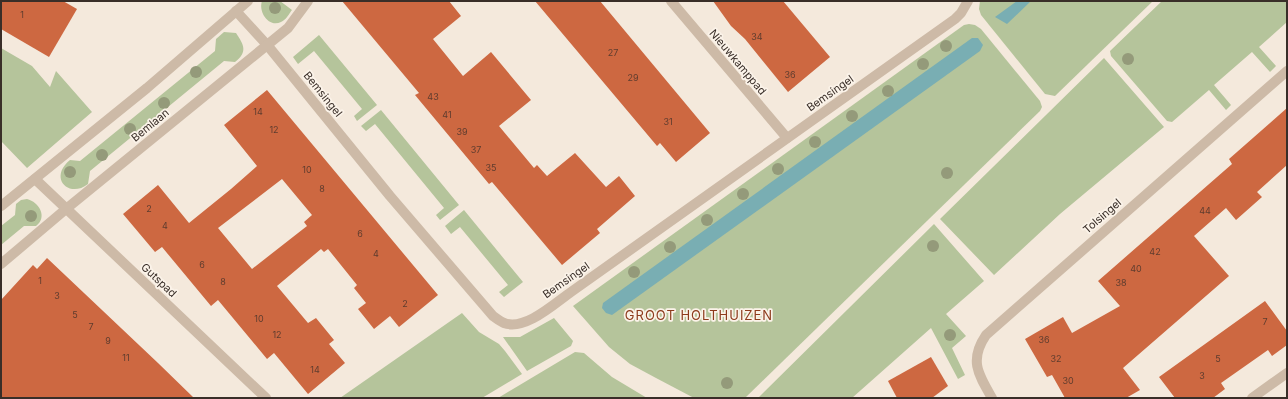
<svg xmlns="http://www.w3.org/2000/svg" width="1288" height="399" font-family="Inter,sans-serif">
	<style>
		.green { fill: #b5c49b }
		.water { fill: #79aeb3 }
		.building { fill: #cd6841; fill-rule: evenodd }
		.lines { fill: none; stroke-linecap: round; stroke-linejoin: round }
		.street { stroke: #cdbaa7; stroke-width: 10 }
		.tree { fill: #949a7a }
		.labels { text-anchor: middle; stroke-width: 3.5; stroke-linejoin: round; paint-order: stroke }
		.number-label { font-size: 9px; fill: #5e3c2e }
		.street-label { font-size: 11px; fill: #392e28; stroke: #fbf3e9 }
		.quarter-label { font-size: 13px; letter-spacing: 1px; fill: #8d3b1c; stroke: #fbf3e9 }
	</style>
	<rect width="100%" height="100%" fill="#f4e9dc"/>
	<g class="green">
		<path d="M 262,1 L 280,1 L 292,10 C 289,14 286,20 281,22 C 269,28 258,12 262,1 Z"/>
		<path d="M 980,1 L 1153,1 L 1055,96 L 1045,94 L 981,15 L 979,9 Z"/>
		<path d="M 1162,1 L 1287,1 L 1287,22 L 1259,47 L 1276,66 L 1270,72 L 1252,52 L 1214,85 L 1231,105 L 1226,110 L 1209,90 L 1172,122 L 1167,121 L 1111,56 L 1110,51 Z"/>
		<path d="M 969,24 L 975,25 L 981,29 L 1040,101 L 1042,107 L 1040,111 L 745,398 L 694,398 L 656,378 L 630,364 L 609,347 L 573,306 L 964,25 Z"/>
		<path d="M 224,32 L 236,33 C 244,45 248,52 235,62 L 224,61 L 90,171 L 88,184 C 69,199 48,178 70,160 L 80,161 L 215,51 L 216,39 Z"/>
		<path d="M 319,35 L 377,105 L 357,121 L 354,116 L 362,109 L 314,51 L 298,64 L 293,57 Z"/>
		<path d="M 1,48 L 32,66 L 50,87 L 56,71 L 92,112 L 27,168 L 1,141 Z"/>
		<path d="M 1104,58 L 1164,127 L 1060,214 L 994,275 L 940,219 Z"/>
		<path d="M 381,110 L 459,205 L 440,220 L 436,215 L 444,208 L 375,124 L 366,131 L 361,126 Z"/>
		<path d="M 27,199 C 39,202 48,217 36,226 L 24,226 L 1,245 L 1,226 L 15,215 L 16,204 L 21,200 Z"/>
		<path d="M 464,210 L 523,282 L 504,297 L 499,292 L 508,285 L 460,227 L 451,234 L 445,226 Z"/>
		<path d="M 934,224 L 984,281 L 946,314 L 966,336 L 952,348 L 965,375 L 958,379 L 931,328 L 852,398 L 758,398 Z"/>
		<path d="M 462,313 L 479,332 L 499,344 L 505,351 L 522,374 L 482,398 L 340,398 Z"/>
		<path d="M 554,318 L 573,341 L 571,346 L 527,371 L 503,337 L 520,337 Z"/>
		<path d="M 575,352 L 584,353 L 612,377 L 647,398 L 498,398 Z"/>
	</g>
	<g class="water">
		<path d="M 1017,1 L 1031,1 L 1007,24 L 995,17 Z"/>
		<path d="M 972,38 L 978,38 L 983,45 L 980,51 L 612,315 L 606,313 L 602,308 L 603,303 Z"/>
	</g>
	<g class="building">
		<path d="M 1,1 L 63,1 L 77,9 L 49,57 L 1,29 Z"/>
		<path d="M 342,1 L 449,1 L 461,16 L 433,39 L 463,76 L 491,52 L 531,100 L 499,126 L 534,168 L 537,165 L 547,176 L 575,153 L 606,187 L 619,176 L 635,196 L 597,229 L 600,233 L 562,265 L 492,182 L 489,184 L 415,95 L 419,93 Z"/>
		<path d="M 535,1 L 600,1 L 710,133 L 676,162 L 660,143 L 657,146 Z"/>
		<path d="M 713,1 L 783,1 L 830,57 L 788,92 L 745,39 L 731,26 Z"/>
		<path d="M 267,90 L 438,295 L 399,327 L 390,316 L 374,329 L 358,309 L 366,303 L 354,288 L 357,285 L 328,249 L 324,252 L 321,249 L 277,286 L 308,323 L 316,318 L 334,340 L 329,344 L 345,363 L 308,394 L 274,353 L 267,359 L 218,300 L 211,306 L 162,247 L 155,252 L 123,214 L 158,185 L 189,223 L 231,189 L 257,166 L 224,125 ZM 282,179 L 312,215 L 304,222 L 307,226 L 252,269 L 218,228 Z"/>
		<path d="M 1287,108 L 1287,165 L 1257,192 L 1262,197 L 1236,220 L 1226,208 L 1194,236 L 1229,276 L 1123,368 L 1140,390 L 1126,398 L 1065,398 L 1052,375 L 1047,377 L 1025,339 L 1063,317 L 1072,333 L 1120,306 L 1098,281 L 1232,164 L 1229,159 Z"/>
		<path d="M 47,258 L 158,363 L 194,398 L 1,398 L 1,300 L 33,265 L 37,269 Z"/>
		<path d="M 1265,301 L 1287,331 L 1287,345 L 1272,356 L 1268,350 L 1221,383 L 1225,389 L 1213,398 L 1175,398 L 1159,377 Z"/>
		<path d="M 931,357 L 948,386 L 932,398 L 897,398 L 888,381 Z"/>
	</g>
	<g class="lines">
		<g class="street">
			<path d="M 671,1 L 787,138"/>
			<path d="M 236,11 L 268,46 L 390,196 L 493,316 C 496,318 500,321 504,323 C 525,331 554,304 571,292 L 955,19 L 961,13 L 968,1"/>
			<path d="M 35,179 L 266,398"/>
			<path d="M 1,206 L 147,88 L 248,1"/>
			<path d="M 1,264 L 66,209 L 288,28 L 308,1"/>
			<path d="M 992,398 C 978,374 969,360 986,335 L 1287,71"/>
			<path d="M 1252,398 L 1287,373"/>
		</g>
	</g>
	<g class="tree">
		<circle cx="275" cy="8" r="6"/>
		<circle cx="946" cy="46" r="6"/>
		<circle cx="1128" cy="59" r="6"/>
		<circle cx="923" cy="64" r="6"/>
		<circle cx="196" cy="72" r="6"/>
		<circle cx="888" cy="91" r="6"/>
		<circle cx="164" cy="103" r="6"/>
		<circle cx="852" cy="116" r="6"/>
		<circle cx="130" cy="129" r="6"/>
		<circle cx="815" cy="142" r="6"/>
		<circle cx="102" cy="155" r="6"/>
		<circle cx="778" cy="169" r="6"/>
		<circle cx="70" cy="172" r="6"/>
		<circle cx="947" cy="173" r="6"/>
		<circle cx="743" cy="194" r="6"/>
		<circle cx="31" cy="216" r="6"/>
		<circle cx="707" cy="220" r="6"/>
		<circle cx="933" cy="246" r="6"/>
		<circle cx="670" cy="247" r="6"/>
		<circle cx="634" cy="272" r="6"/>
		<circle cx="950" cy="335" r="6"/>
		<circle cx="727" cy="383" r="6"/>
	</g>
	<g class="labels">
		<g class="number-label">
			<text x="22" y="18">1</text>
			<text x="757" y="40">34</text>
			<text x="613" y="56">27</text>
			<text x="790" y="78">36</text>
			<text x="633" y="81">29</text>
			<text x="433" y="100">43</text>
			<text x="258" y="115">14</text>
			<text x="447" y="118">41</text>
			<text x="668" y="125">31</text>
			<text x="274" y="133">12</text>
			<text x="462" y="135">39</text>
			<text x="476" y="153">37</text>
			<text x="491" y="171">35</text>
			<text x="307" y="173">10</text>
			<text x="322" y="192">8</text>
			<text x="149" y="212">2</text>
			<text x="1205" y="214">44</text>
			<text x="165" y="229">4</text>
			<text x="360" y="237">6</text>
			<text x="1155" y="255">42</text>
			<text x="376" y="257">4</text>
			<text x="202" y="268">6</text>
			<text x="1136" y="272">40</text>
			<text x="40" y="284">1</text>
			<text x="223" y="285">8</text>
			<text x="1121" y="286">38</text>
			<text x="57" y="299">3</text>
			<text x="405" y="307">2</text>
			<text x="75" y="318">5</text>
			<text x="259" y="322">10</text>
			<text x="1265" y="325">7</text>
			<text x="91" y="330">7</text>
			<text x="277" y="338">12</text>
			<text x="1044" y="343">36</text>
			<text x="108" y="344">9</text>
			<text x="126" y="361">11</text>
			<text x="1056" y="362">32</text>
			<text x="1218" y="362">5</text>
			<text x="315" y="373">14</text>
			<text x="1202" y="379">3</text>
			<text x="1068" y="384">30</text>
		</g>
		<g class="street-label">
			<text transform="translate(738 62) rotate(50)" y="4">Nieuwkamppad</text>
			<text transform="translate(830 93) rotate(-35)" y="4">Bemsingel</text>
			<text transform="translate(323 94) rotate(51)" y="4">Bemsingel</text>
			<text transform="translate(150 125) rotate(-39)" y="4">Bemlaan</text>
			<text transform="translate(1102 216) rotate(-41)" y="4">Tolsingel</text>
			<text transform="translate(159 280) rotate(43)" y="4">Gutspad</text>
			<text transform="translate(566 280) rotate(-35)" y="4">Bemsingel</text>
		</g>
		<g class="quarter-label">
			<text x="699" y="320">GROOT HOLTHUIZEN</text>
		</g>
	</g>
	<rect width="1288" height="399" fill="none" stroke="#392e28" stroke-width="4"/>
</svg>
